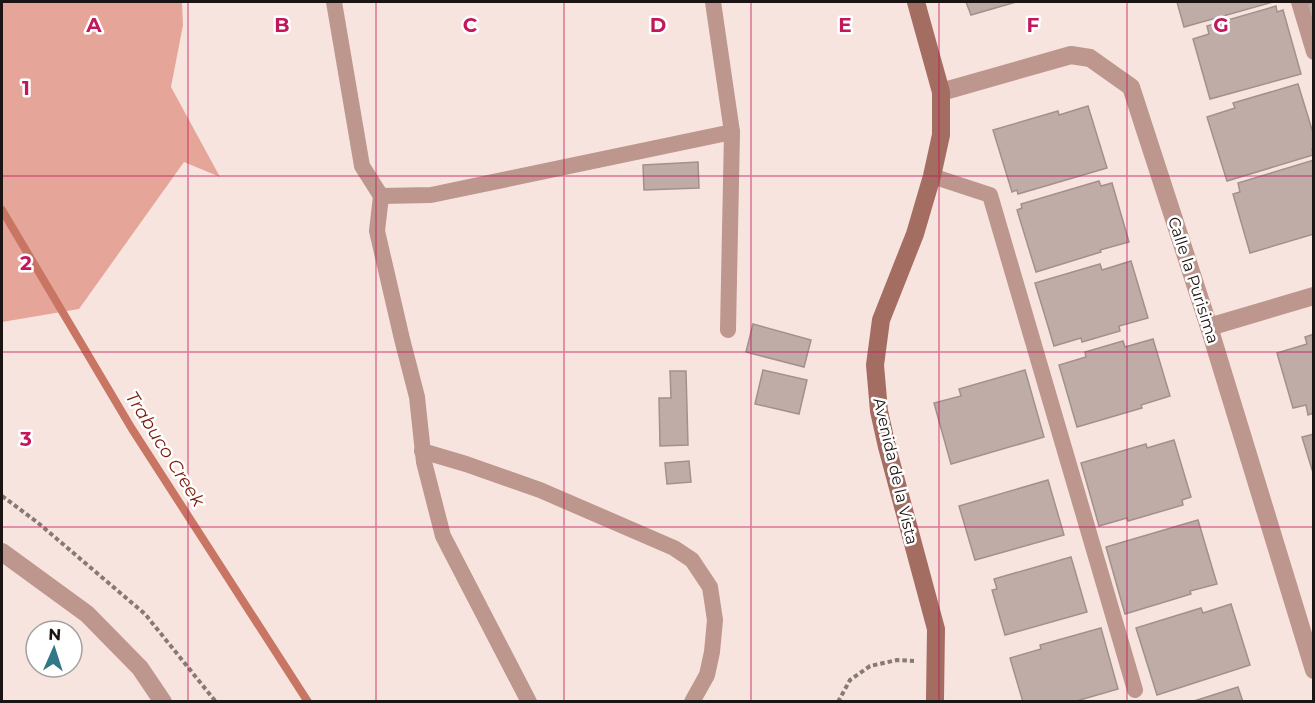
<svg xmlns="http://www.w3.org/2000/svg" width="1315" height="703" font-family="Montserrat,sans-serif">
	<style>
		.green { fill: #e5a699 }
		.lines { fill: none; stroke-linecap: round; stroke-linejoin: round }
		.stream { stroke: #c87564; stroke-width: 8 }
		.building { fill: #bfaca7; stroke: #a3908c; stroke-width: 1.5 }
		.path { stroke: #867976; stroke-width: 4; stroke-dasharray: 4.5 3; stroke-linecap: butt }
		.lane { stroke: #bd968d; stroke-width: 16 }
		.street { stroke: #bd968d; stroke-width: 18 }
		.secondary { stroke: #a46d61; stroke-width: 18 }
		.grid { fill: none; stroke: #c2185b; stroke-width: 1.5; stroke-opacity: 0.55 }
		.labels { text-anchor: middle; stroke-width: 5; stroke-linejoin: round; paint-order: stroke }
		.street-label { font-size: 16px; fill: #1a1412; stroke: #fff }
		.water-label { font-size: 18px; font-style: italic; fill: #7b1603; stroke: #fff }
		.grid-label { font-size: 20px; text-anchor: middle; font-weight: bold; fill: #c2185b; stroke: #fff; stroke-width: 5; stroke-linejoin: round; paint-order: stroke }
	</style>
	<rect width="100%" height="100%" fill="#f8e4df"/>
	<path class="green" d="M 2,2 L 182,2 L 183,25 L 171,87 L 220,177 L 184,162 L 79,309 L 2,322 Z"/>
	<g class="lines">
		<path class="stream" d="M 2,210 L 132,429 L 308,702"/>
	</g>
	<g class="building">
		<path d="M 966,2 L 1016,2 L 971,15 Z"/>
		<path d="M 1177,2 L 1273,2 L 1184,27 Z"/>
		<path d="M 1312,2 L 1314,2 L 1314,29 L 1306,4 Z"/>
		<path d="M 1276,6 L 1277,12 L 1283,10 L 1301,74 L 1210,99 L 1193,39 L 1209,34 L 1207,26 Z"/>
		<path d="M 1298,84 L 1314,136 L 1314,149 L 1312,149 L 1313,155 L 1227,181 L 1207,117 L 1235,108 L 1233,103 Z"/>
		<path d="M 1088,106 L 1107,168 L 1018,194 L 1017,190 L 1012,192 L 993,130 L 1058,111 L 1059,115 Z"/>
		<path d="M 1314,160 L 1314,234 L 1250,253 L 1233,194 L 1240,192 L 1238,183 Z"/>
		<path d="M 698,162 L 699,188 L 644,190 L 643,165 Z"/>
		<path d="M 1099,181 L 1101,186 L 1112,183 L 1129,242 L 1100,250 L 1101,252 L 1036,272 L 1017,210 L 1022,208 L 1021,204 Z"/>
		<path d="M 1131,261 L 1148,318 L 1119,326 L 1120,331 L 1082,342 L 1081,338 L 1054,346 L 1035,283 L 1100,264 L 1102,270 Z"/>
		<path d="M 753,324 L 811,340 L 804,367 L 746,352 Z"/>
		<path d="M 1314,334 L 1314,413 L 1308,415 L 1306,405 L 1293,408 L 1277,353 L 1307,344 L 1305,337 Z"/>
		<path d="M 1153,339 L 1170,396 L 1141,405 L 1142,408 L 1077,427 L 1059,365 L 1086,357 L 1085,352 L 1123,341 L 1125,347 Z"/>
		<path d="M 763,370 L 807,380 L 799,414 L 755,404 Z"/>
		<path d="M 1025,370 L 1044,437 L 951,464 L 934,403 L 961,396 L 959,389 Z"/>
		<path d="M 670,371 L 686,371 L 688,445 L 660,446 L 659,398 L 671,398 Z"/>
		<path d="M 1314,434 L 1314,476 L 1302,437 Z"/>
		<path d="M 1174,440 L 1191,497 L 1182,500 L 1183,505 L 1128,521 L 1127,518 L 1099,526 L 1081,463 L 1146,444 L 1147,448 Z"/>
		<path d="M 689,461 L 691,482 L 667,484 L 665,463 Z"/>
		<path d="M 1048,480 L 1064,535 L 975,560 L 959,506 Z"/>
		<path d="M 1198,520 L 1217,584 L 1190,591 L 1191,594 L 1125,614 L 1106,547 Z"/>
		<path d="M 1071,557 L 1087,612 L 1005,635 L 992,590 L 997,589 L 994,579 Z"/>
		<path d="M 1231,604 L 1250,665 L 1157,695 L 1136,628 L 1201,608 L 1203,613 Z"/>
		<path d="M 1101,628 L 1118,689 L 1073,702 L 1023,702 L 1010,658 L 1041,649 L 1040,645 Z"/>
		<path d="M 1238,687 L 1243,702 L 1191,702 Z"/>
	</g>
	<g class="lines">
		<g class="path">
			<path d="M 2,496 L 37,522 L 145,614 L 216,702"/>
			<path d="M 838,702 L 850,680 L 870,666 L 897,660 L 914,661"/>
		</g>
		<g class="lane">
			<path d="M 334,2 L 362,166 L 381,196 L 431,195 L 732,132"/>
			<path d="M 713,2 L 732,132 L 728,330"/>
			<path d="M 1299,2 L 1314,52"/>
			<path d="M 932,176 L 990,195 L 1135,690"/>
			<path d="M 381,196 L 377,231 L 402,339 L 417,397 L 424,462 L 443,536 L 529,702"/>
			<path d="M 422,451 L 466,464 L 540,490 L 674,548 L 692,560 L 710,587 L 715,620 L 712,652 L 707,675 L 692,702"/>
		</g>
		<g class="street">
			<path d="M 941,92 L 1071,55 L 1090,58 L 1131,87 L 1209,327 L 1314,670"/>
			<path d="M 1209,327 L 1314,296"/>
			<path d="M 2,552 L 87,614 L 140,668 L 163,702"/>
		</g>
		<path class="secondary" d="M 916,2 L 941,92 L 941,135 L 932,176 L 915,234 L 881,320 L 875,365 L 879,411 L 887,447 L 936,629 L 935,699"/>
	</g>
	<path class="grid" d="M 188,2 L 188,702M 376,2 L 376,702M 564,2 L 564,702M 751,2 L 751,702M 939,2 L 939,702M 1127,2 L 1127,702M 2,176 L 1314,176M 2,352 L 1314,352M 2,527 L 1314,527"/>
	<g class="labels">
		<g class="street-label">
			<text transform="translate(1194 280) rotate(72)" y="6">Calle la Purisima</text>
			<text transform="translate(896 471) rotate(77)" y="6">Avenida de la Vista</text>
		</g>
		<g class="water-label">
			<text transform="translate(165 449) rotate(58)" y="6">Trabuco Creek</text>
		</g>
	</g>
	<g class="grid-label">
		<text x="94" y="32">A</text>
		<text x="282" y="32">B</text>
		<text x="470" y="32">C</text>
		<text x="658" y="32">D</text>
		<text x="845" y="32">E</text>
		<text x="1033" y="32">F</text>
		<text x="1221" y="32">G</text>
		<text x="26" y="95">1</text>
		<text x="26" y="270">2</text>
		<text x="26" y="446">3</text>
	</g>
	<rect width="1315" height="703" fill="none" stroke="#1a1412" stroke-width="6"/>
	<g transform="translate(54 649) rotate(3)"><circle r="28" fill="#ffffff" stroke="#a3a1a0" stroke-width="1.5"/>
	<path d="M0-4.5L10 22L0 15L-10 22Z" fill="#337886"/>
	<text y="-9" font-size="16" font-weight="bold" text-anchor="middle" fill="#1a1412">N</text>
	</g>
</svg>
